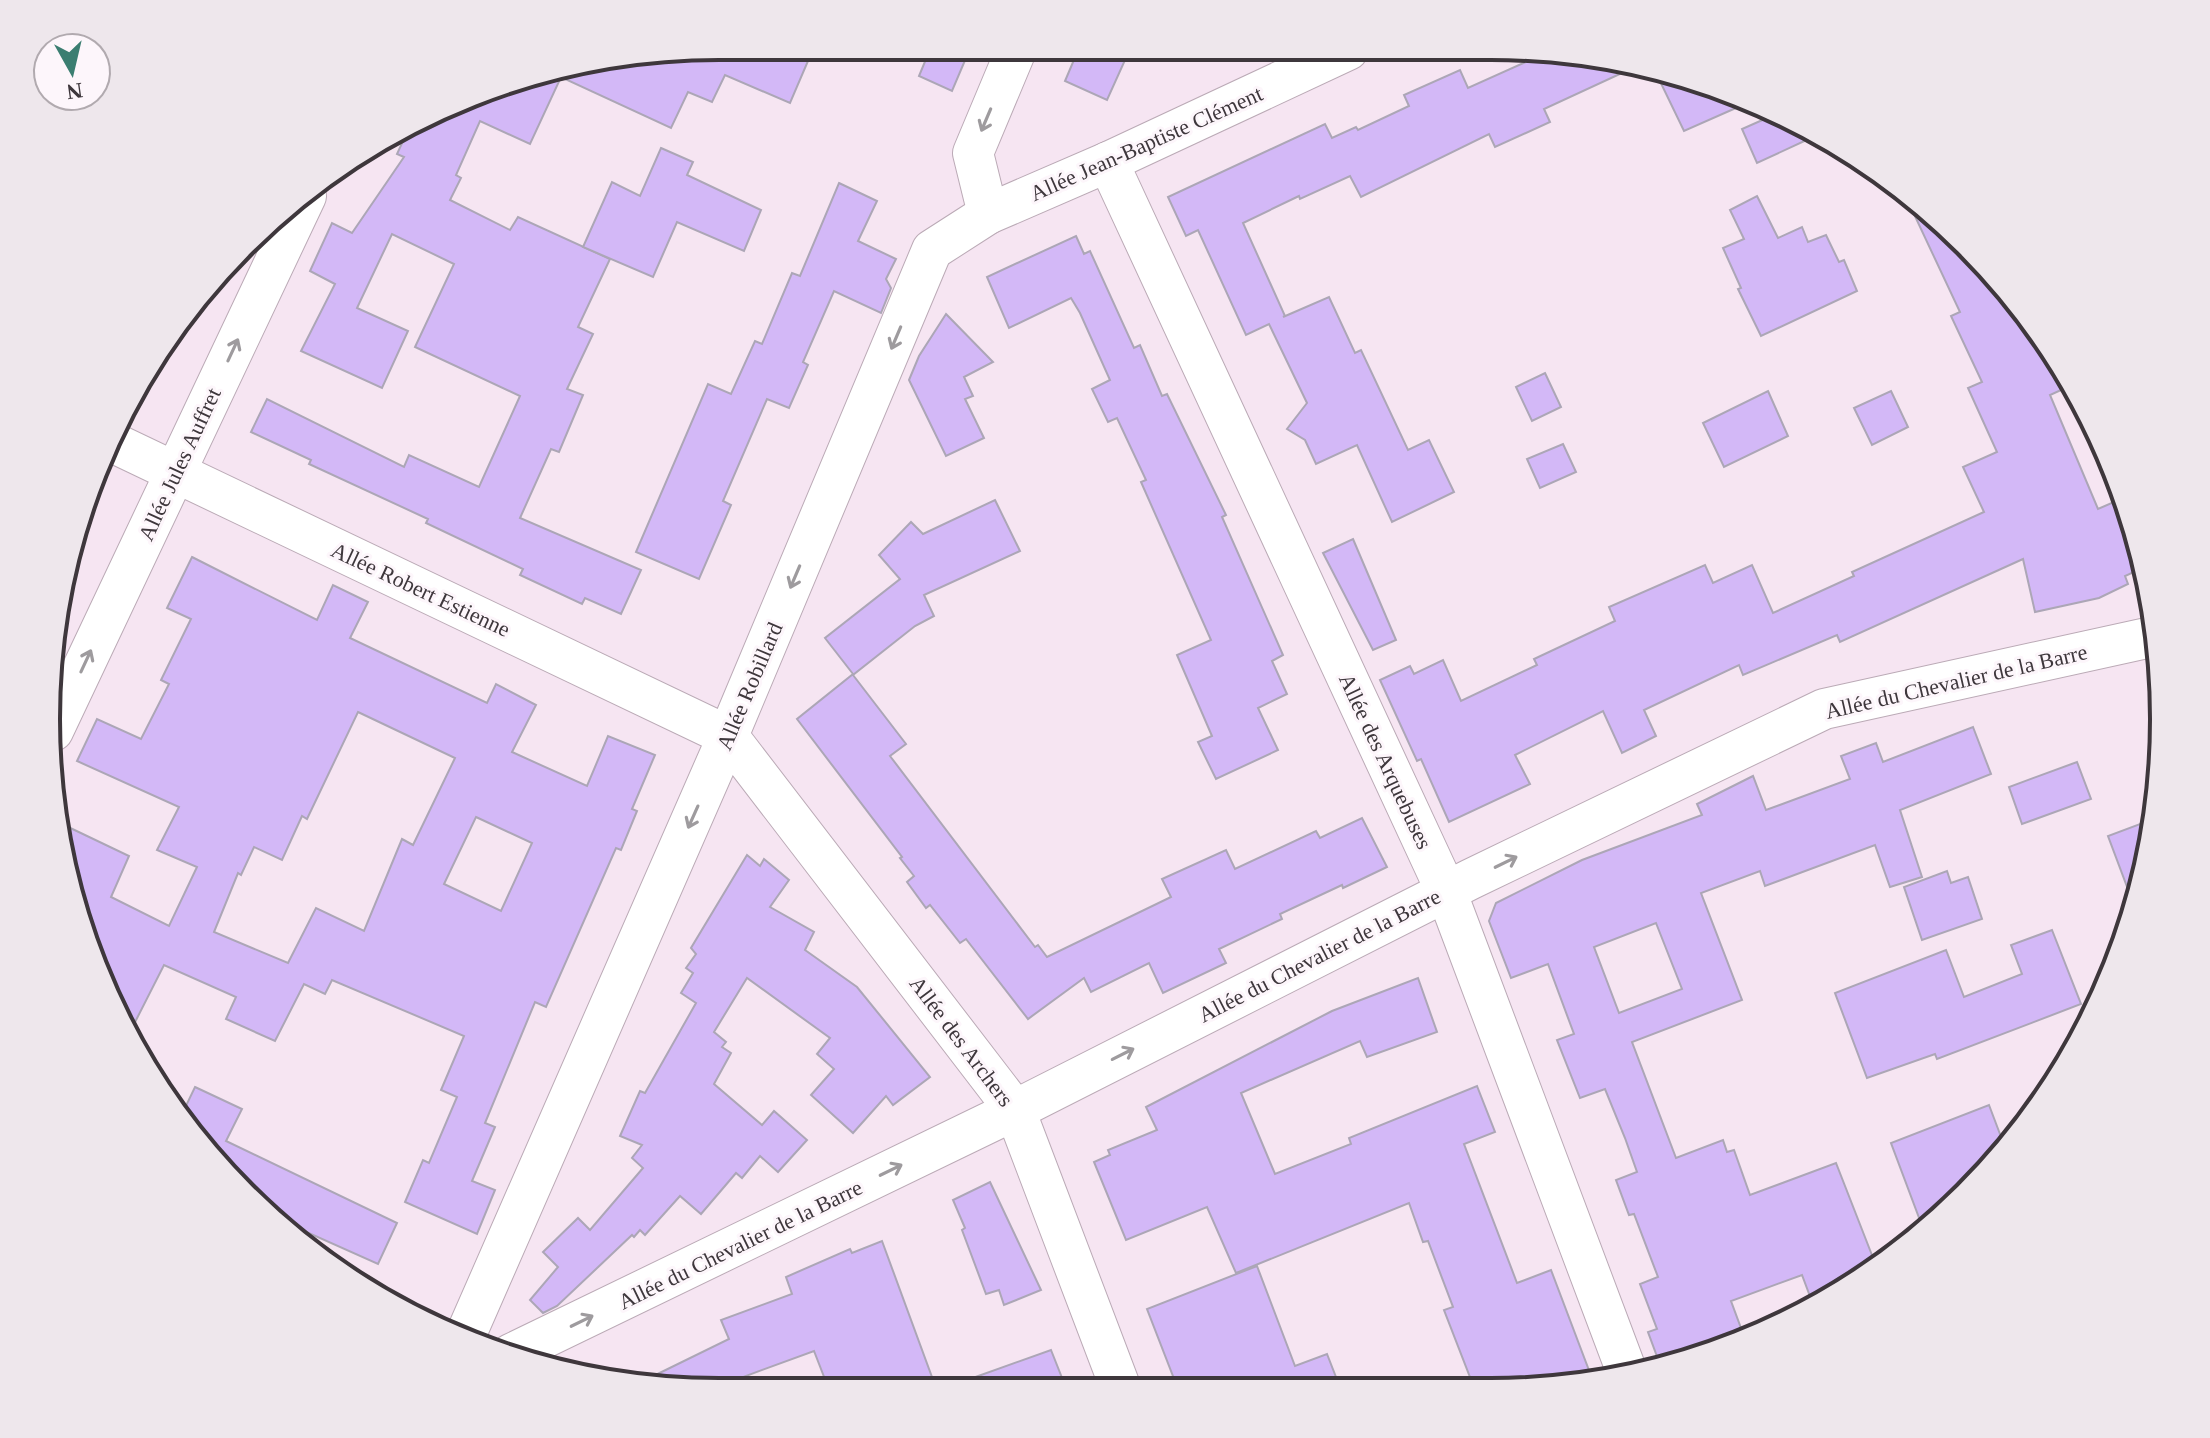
<svg xmlns="http://www.w3.org/2000/svg" width="2210" height="1438" font-family="Georgia,serif">
	<style>
		.building { fill: #d3b8f7; stroke: #aca6b6; stroke-width: 2; fill-rule: evenodd }
		.lines { fill: none; stroke-linecap: round; stroke-linejoin: round }
		.street-casing { stroke: #bbaab6; stroke-width: 42 }
		.street { stroke: #fff; stroke-width: 40 }
		.oneway { stroke: #9e9b9e }
		.labels { text-anchor: middle; stroke-width: 6; stroke-linejoin: round; paint-order: stroke }
		.street-label { font-size: 22px; fill: #3e373c; stroke: #fdf6fb }
		.rim { fill: none; stroke: #3e373c; stroke-width: 4 }
	</style>
	<rect width="100%" height="100%" fill="#f6e5f2"/>
	<g class="building">
		<path d="M 719,46 L 814,47 L 790,103 L 725,75 L 712,102 L 688,92 L 671,128 L 561,77 L 530,144 L 480,121 L 456,175 L 461,178 L 450,200 L 510,230 L 518,217 L 610,259 L 578,327 L 593,334 L 567,389 L 583,395 L 559,452 L 551,449 L 520,518 L 641,570 L 621,614 L 585,598 L 582,604 L 520,575 L 523,569 L 426,523 L 428,519 L 309,464 L 311,460 L 251,432 L 267,399 L 404,467 L 409,455 L 479,487 L 520,396 L 415,347 L 454,264 L 392,234 L 357,308 L 408,331 L 382,388 L 301,351 L 335,284 L 310,271 L 332,223 L 352,233 L 404,157 L 397,154 L 409,128 L 503,82 Z"/>
		<path d="M 931,47 L 940,48 L 966,58 L 952,91 L 919,76 Z"/>
		<path d="M 1079,48 L 1130,49 L 1107,100 L 1065,81 Z"/>
		<path d="M 1524,51 L 1579,52 L 1635,67 L 1544,109 L 1550,122 L 1495,147 L 1489,134 L 1361,197 L 1350,176 L 1300,199 L 1299,196 L 1243,223 L 1285,316 L 1283,317 L 1329,297 L 1355,353 L 1361,350 L 1408,450 L 1429,440 L 1454,492 L 1392,522 L 1357,445 L 1316,464 L 1305,440 L 1287,429 L 1307,403 L 1269,324 L 1246,335 L 1198,230 L 1186,236 L 1168,197 L 1325,124 L 1332,138 L 1356,127 L 1358,130 L 1409,106 L 1404,95 L 1460,70 L 1468,88 L 1528,61 Z"/>
		<path d="M 1656,73 L 1749,97 L 1754,100 L 1684,131 Z"/>
		<path d="M 1776,114 L 1813,137 L 1757,163 L 1742,129 Z"/>
		<path d="M 661,148 L 693,162 L 687,175 L 761,210 L 744,251 L 677,222 L 653,277 L 583,247 L 612,182 L 640,196 Z"/>
		<path d="M 839,183 L 877,201 L 858,241 L 896,259 L 886,279 L 891,288 L 881,313 L 834,291 L 803,362 L 808,365 L 789,408 L 767,399 L 723,501 L 731,505 L 699,579 L 636,552 L 708,384 L 731,394 L 755,341 L 762,344 L 792,273 L 800,276 Z"/>
		<path d="M 1905,195 L 1934,213 L 2025,309 L 2072,385 L 2050,395 L 2098,509 L 2123,498 L 2141,544 L 2145,567 L 2125,576 L 2128,584 L 2099,598 L 2035,612 L 2023,559 L 1840,642 L 1837,635 L 1743,675 L 1739,665 L 1644,710 L 1656,736 L 1622,753 L 1603,711 L 1515,755 L 1530,784 L 1449,822 L 1421,759 L 1417,761 L 1380,680 L 1410,666 L 1414,674 L 1443,660 L 1461,701 L 1537,665 L 1534,659 L 1615,621 L 1609,607 L 1705,565 L 1713,583 L 1752,565 L 1773,613 L 1854,576 L 1852,572 L 1984,512 L 1963,467 L 1997,452 L 1968,388 L 1982,382 L 1951,316 L 1960,312 Z"/>
		<path d="M 1757,196 L 1778,238 L 1802,227 L 1808,242 L 1826,235 L 1839,262 L 1844,260 L 1857,291 L 1761,336 L 1738,289 L 1741,288 L 1723,248 L 1744,239 L 1730,210 Z"/>
		<path d="M 1076,236 L 1084,254 L 1090,251 L 1134,348 L 1140,345 L 1162,396 L 1167,394 L 1226,515 L 1222,517 L 1283,655 L 1272,661 L 1287,694 L 1258,708 L 1278,750 L 1216,779 L 1198,742 L 1212,736 L 1177,655 L 1211,640 L 1141,482 L 1146,480 L 1117,418 L 1108,422 L 1092,389 L 1110,380 L 1080,313 L 1071,298 L 1009,328 L 987,277 Z"/>
		<path d="M 946,314 L 993,362 L 964,377 L 973,396 L 965,399 L 984,438 L 946,456 L 909,380 L 919,356 Z"/>
		<path d="M 1545,373 L 1561,407 L 1532,421 L 1516,387 Z"/>
		<path d="M 1768,391 L 1788,436 L 1724,467 L 1703,423 Z"/>
		<path d="M 1891,391 L 1908,427 L 1872,445 L 1854,408 Z"/>
		<path d="M 1563,444 L 1576,472 L 1540,488 L 1527,459 Z"/>
		<path d="M 995,500 L 1020,551 L 924,595 L 934,616 L 915,626 L 853,675 L 906,744 L 890,756 L 1035,947 L 1038,945 L 1047,957 L 1171,897 L 1162,879 L 1226,850 L 1235,869 L 1316,831 L 1320,838 L 1362,818 L 1387,867 L 1343,888 L 1342,885 L 1280,914 L 1282,919 L 1219,949 L 1226,963 L 1163,993 L 1149,963 L 1091,992 L 1084,978 L 1028,1019 L 966,939 L 960,943 L 930,905 L 926,908 L 907,882 L 914,876 L 900,858 L 902,857 L 797,719 L 853,674 L 825,638 L 900,579 L 879,555 L 911,522 L 923,534 Z"/>
		<path d="M 1353,539 L 1396,640 L 1373,650 L 1323,553 Z"/>
		<path d="M 192,557 L 317,620 L 333,585 L 368,602 L 350,638 L 487,703 L 496,684 L 536,705 L 512,752 L 587,786 L 608,736 L 655,755 L 632,809 L 637,811 L 621,850 L 616,848 L 546,1007 L 535,1002 L 485,1123 L 495,1127 L 472,1181 L 495,1190 L 477,1234 L 405,1202 L 423,1160 L 429,1163 L 457,1097 L 441,1090 L 464,1036 L 332,980 L 325,994 L 304,984 L 275,1041 L 226,1019 L 236,997 L 164,965 L 128,1036 L 69,893 L 62,824 L 129,856 L 111,897 L 169,926 L 197,867 L 157,850 L 179,807 L 77,761 L 97,719 L 141,739 L 169,684 L 161,680 L 191,619 L 167,608 ZM 358,712 L 455,758 L 413,845 L 402,839 L 364,931 L 316,908 L 288,963 L 214,932 L 238,873 L 241,875 L 254,847 L 282,860 L 302,816 L 307,819 ZM 476,817 L 532,843 L 501,911 L 444,884 Z"/>
		<path d="M 1973,727 L 1991,774 L 1900,810 L 1922,877 L 1890,887 L 1875,845 L 1765,886 L 1760,871 L 1701,893 L 1742,1000 L 1632,1042 L 1676,1158 L 1723,1140 L 1727,1152 L 1734,1150 L 1750,1195 L 1836,1163 L 1877,1268 L 1814,1307 L 1802,1275 L 1731,1301 L 1745,1339 L 1662,1370 L 1648,1332 L 1657,1329 L 1640,1284 L 1658,1277 L 1634,1214 L 1629,1215 L 1616,1180 L 1637,1172 L 1625,1138 L 1605,1089 L 1580,1098 L 1557,1040 L 1574,1034 L 1548,964 L 1511,978 L 1489,921 L 1496,903 L 1582,860 L 1702,815 L 1697,804 L 1753,776 L 1766,810 L 1850,779 L 1841,756 L 1876,743 L 1883,762 ZM 1656,923 L 1682,989 L 1619,1013 L 1594,947 Z"/>
		<path d="M 2077,762 L 2091,799 L 2022,824 L 2009,787 Z"/>
		<path d="M 2156,818 L 2146,858 L 2135,908 L 2108,836 Z"/>
		<path d="M 747,855 L 760,866 L 764,859 L 789,880 L 770,907 L 814,932 L 805,950 L 857,987 L 930,1077 L 893,1105 L 886,1096 L 853,1133 L 811,1095 L 834,1069 L 817,1054 L 830,1038 L 747,978 L 714,1032 L 726,1042 L 722,1047 L 731,1053 L 714,1084 L 762,1125 L 774,1111 L 807,1140 L 778,1172 L 760,1156 L 742,1178 L 736,1173 L 701,1214 L 680,1196 L 645,1235 L 640,1230 L 634,1237 L 632,1235 L 557,1306 L 543,1313 L 530,1300 L 558,1267 L 543,1252 L 578,1218 L 590,1230 L 643,1168 L 632,1158 L 642,1145 L 620,1136 L 640,1091 L 645,1093 L 696,1003 L 681,993 L 693,973 L 686,968 L 696,954 L 691,948 Z"/>
		<path d="M 1947,871 L 1951,883 L 1968,877 L 1982,919 L 1922,940 L 1904,887 Z"/>
		<path d="M 2052,930 L 2081,1004 L 1937,1059 L 1935,1054 L 1867,1078 L 1835,993 L 1946,950 L 1964,997 L 2022,974 L 2011,945 Z"/>
		<path d="M 1418,978 L 1437,1032 L 1367,1057 L 1360,1041 L 1241,1093 L 1275,1174 L 1351,1144 L 1349,1138 L 1477,1086 L 1495,1132 L 1464,1144 L 1517,1283 L 1551,1270 L 1593,1381 L 1535,1391 L 1475,1390 L 1444,1310 L 1453,1307 L 1428,1241 L 1423,1242 L 1409,1203 L 1236,1273 L 1207,1207 L 1126,1240 L 1094,1162 L 1110,1155 L 1108,1150 L 1157,1130 L 1146,1107 L 1332,1011 Z"/>
		<path d="M 195,1087 L 242,1109 L 226,1141 L 397,1223 L 378,1264 L 266,1214 L 183,1112 Z"/>
		<path d="M 1989,1105 L 2006,1150 L 1997,1162 L 1924,1231 L 1891,1143 Z"/>
		<path d="M 990,1182 L 1041,1290 L 1004,1305 L 999,1290 L 986,1294 L 962,1230 L 965,1228 L 953,1200 Z"/>
		<path d="M 882,1241 L 936,1388 L 828,1387 L 814,1351 L 743,1377 L 746,1387 L 633,1386 L 729,1339 L 721,1320 L 792,1294 L 786,1277 L 850,1249 L 852,1253 Z"/>
		<path d="M 1257,1266 L 1295,1366 L 1327,1354 L 1341,1390 L 1178,1389 L 1147,1309 Z"/>
		<path d="M 1051,1350 L 1066,1388 L 957,1388 L 956,1384 Z"/>
	</g>
	<g class="lines">
		<defs>
			<g id="street">
				<path d="M 1108,162 L 1446,891 L 1628,1375"/>
				<path d="M 988,214 L 1108,162 L 1348,50"/>
				<path d="M 114,443 L 728,736 L 1015,1110 L 1121,1389"/>
				<path d="M 53,731 L 306,196"/>
				<path d="M 463,1341 L 728,736 L 932,250 L 988,214 L 973,153 L 1017,48"/>
				<path d="M 511,1354 L 1015,1110 L 1471,879 L 1824,709 L 2156,636"/>
			</g>
		</defs>
		<use href="#street" class="street-casing"/>
		<use href="#street" class="street"/>
	</g>
	<defs><path id="oneway-shaft" d="M-6 0H5M1.5-3L5.5 0L1.5 3" fill="none" stroke-width="1.6" stroke-linecap="round" stroke-linejoin="round" transform="scale(2)"/></defs>
	<g class="oneway">
		<use href="#oneway-shaft" transform="translate(986 120) rotate(113)"/>
		<use href="#oneway-shaft" transform="translate(896 338) rotate(113)"/>
		<use href="#oneway-shaft" transform="translate(233 350) rotate(-65)"/>
		<use href="#oneway-shaft" transform="translate(795 577) rotate(113)"/>
		<use href="#oneway-shaft" transform="translate(86 661) rotate(-65)"/>
		<use href="#oneway-shaft" transform="translate(693 817) rotate(114)"/>
		<use href="#oneway-shaft" transform="translate(1506 862) rotate(-26)"/>
		<use href="#oneway-shaft" transform="translate(1123 1054) rotate(-27)"/>
		<use href="#oneway-shaft" transform="translate(891 1170) rotate(-26)"/>
		<use href="#oneway-shaft" transform="translate(582 1321) rotate(-26)"/>
	</g>
	<g class="labels">
		<g class="street-label">
			<text transform="translate(1146 143) rotate(-24)" y="8">Allée Jean-Baptiste Clément</text>
			<text transform="translate(179 464) rotate(-65)" y="8">Allée Jules Auffret</text>
			<text transform="translate(421 589) rotate(25)" y="8">Allée Robert Estienne</text>
			<text transform="translate(1956 681) rotate(-13)" y="8">Allée du Chevalier de la Barre</text>
			<text transform="translate(749 686) rotate(-67)" y="8">Allée Robillard</text>
			<text transform="translate(1386 761) rotate(65)" y="8">Allée des Arquebuses</text>
			<text transform="translate(1319 955) rotate(-27)" y="8">Allée du Chevalier de la Barre</text>
			<text transform="translate(962 1041) rotate(53)" y="8">Allée des Archers</text>
			<text transform="translate(740 1244) rotate(-26)" y="8">Allée du Chevalier de la Barre</text>
		</g>
	</g>
	<path d="M0 0H2210V1438H0ZM719 60H1491A659 659 0 0 1 2150 719V719A659 659 0 0 1 1491 1378H719A659 659 0 0 1 60 719V719A659 659 0 0 1 719 60Z" fill="#eee7ec" fill-rule="evenodd"/>
	<path class="rim" d="M719 60H1491A659 659 0 0 1 2150 719V719A659 659 0 0 1 1491 1378H719A659 659 0 0 1 60 719V719A659 659 0 0 1 719 60Z"/>
	<g transform="translate(72 72) rotate(172)"><circle r="38" fill="#fdf6fb" stroke="#b1aaaf" stroke-width="2"/>
	<path d="M0-6L14 30L0 20L-14 30Z" fill="#3b7e71"/>
	<text y="-12" font-size="22" font-weight="bold" text-anchor="middle" fill="#3e373c">N</text>
	</g>
</svg>
